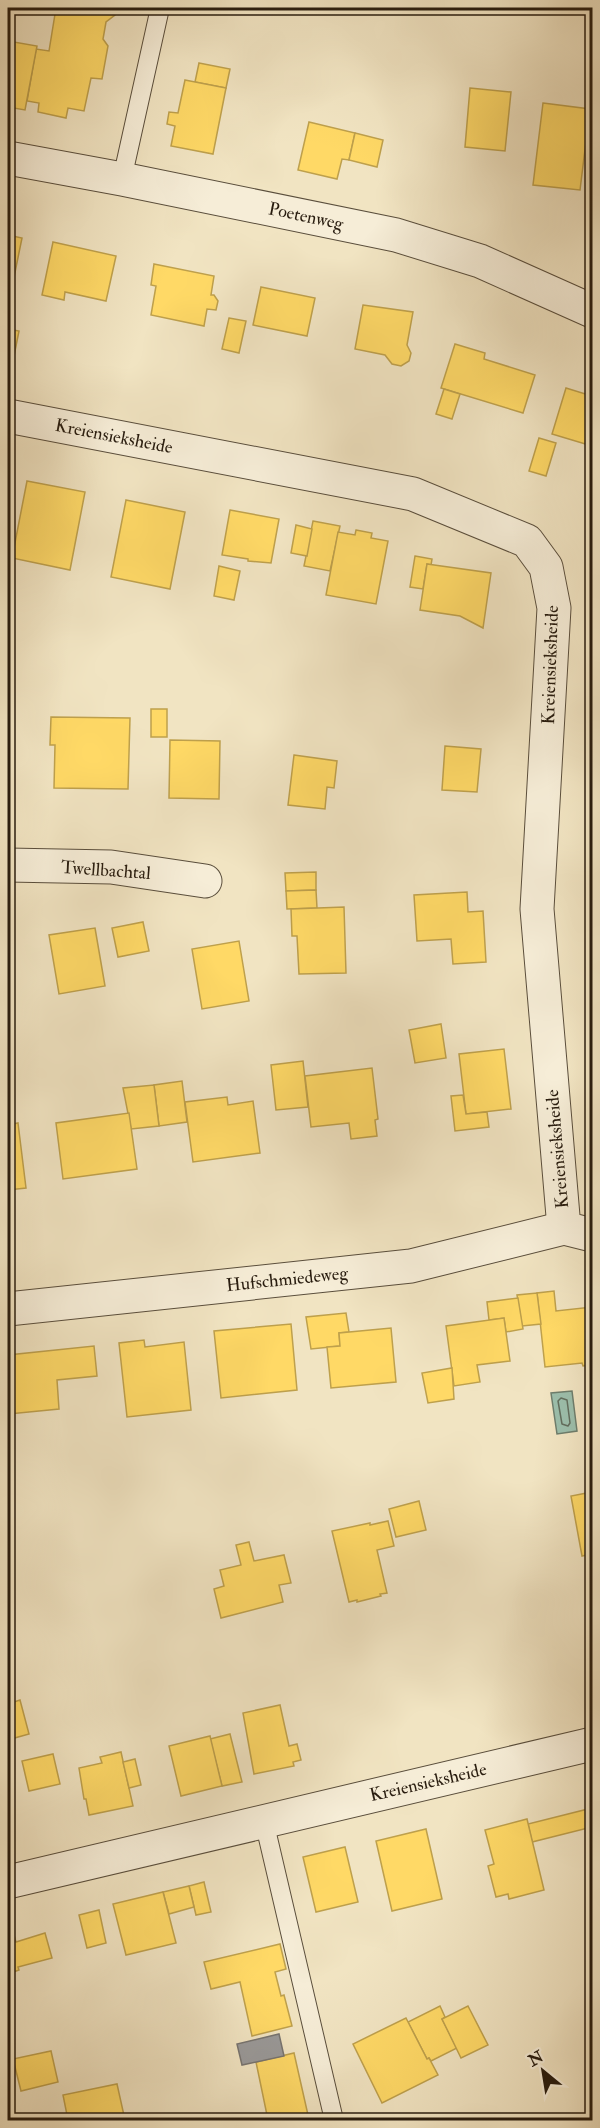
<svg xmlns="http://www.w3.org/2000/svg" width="600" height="2128" font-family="'IM FELL Double Pica',serif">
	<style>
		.water { fill: #9cbfac; stroke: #6e7e6d; stroke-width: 1.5 }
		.homes { fill: #ffd966; stroke: #bea04c; stroke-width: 1.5 }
		.industry { fill: #999; stroke: #777470; stroke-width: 1.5 }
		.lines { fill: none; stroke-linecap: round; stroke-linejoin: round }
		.shore { stroke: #626e5e; stroke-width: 1.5 }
		.service-casing { stroke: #5a4e3c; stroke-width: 20 }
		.minor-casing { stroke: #5a4e3c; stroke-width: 35 }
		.service { stroke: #f6edd7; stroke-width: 18 }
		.minor { stroke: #f6edd7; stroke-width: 33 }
		.labels { text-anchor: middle; stroke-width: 6; stroke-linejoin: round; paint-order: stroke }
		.street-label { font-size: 18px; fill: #281c0f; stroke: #f6edd7 }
	</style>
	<rect width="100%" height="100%" fill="#f1e4c2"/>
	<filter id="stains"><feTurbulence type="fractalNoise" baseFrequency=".00333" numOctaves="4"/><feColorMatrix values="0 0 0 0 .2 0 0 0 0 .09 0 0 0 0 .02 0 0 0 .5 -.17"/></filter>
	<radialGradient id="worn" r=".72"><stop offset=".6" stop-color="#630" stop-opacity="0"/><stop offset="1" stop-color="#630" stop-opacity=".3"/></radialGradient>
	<path class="water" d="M 572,1391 L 577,1431 L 557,1434 L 551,1393 Z"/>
	<g class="homes">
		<path d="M 56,8 L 116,8 L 115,15 L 106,22 L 103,39 L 108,46 L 102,79 L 91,78 L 84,111 L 68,108 L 66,118 L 38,112 L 39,103 L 27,101 L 36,49 L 49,51 Z"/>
		<path d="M 8,41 L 37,46 L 25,110 L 14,108 L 12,119 L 8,118 Z"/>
		<path d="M 199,63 L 230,69 L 226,88 L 195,82 Z"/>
		<path d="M 185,80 L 226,88 L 213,154 L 171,146 L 175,126 L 167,124 L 169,112 L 178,113 Z"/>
		<path d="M 470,88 L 511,92 L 505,151 L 465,147 Z"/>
		<path d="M 543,103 L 590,109 L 580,190 L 533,185 Z"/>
		<path d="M 309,122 L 355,133 L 349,160 L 342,159 L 337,179 L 298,170 Z"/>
		<path d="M 355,133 L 383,140 L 377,167 L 349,160 Z"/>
		<path d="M 8,235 L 22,238 L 12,287 L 8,286 Z"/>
		<path d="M 53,242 L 116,256 L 106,301 L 65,292 L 64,300 L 42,295 Z"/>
		<path d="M 154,264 L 214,276 L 211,295 L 214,295 L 218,301 L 216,310 L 207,309 L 204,326 L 151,315 L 156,286 L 151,285 Z"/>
		<path d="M 261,287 L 315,298 L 307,336 L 253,325 Z"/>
		<path d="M 363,305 L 413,312 L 407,345 L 411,353 L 409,361 L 401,366 L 392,364 L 385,355 L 355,349 Z"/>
		<path d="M 229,318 L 246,321 L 239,353 L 222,349 Z"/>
		<path d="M 8,329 L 19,331 L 12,366 L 8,365 Z"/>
		<path d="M 455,344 L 485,353 L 484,359 L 535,375 L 523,413 L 441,388 Z"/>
		<path d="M 566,388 L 592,396 L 592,446 L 552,434 Z"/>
		<path d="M 444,389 L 460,394 L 452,419 L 436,414 Z"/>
		<path d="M 539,438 L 556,443 L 546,476 L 529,471 Z"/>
		<path d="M 27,481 L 85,492 L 70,570 L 12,558 Z"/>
		<path d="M 126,500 L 185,512 L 170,589 L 111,577 Z"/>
		<path d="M 230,510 L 279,519 L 271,563 L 248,561 L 248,559 L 222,555 Z"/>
		<path d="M 313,521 L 340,526 L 330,571 L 304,566 Z"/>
		<path d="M 296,525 L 312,529 L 307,556 L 291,553 Z"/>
		<path d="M 356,530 L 372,533 L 371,538 L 388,541 L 376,604 L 326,595 L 338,532 L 355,535 Z"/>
		<path d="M 415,556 L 432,559 L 431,565 L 427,564 L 423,589 L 410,587 Z"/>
		<path d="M 427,564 L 491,573 L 483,628 L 460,616 L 420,610 Z"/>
		<path d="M 219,566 L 240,571 L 234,600 L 214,596 Z"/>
		<rect x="151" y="709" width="16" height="28"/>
		<path d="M 51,717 L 130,718 L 128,789 L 54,788 L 55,745 L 50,745 Z"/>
		<path d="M 170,740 L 220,741 L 219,799 L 169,798 Z"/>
		<path d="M 445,746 L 481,749 L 477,792 L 442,790 Z"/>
		<path d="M 294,755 L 337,761 L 334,788 L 327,787 L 325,809 L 288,805 Z"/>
		<path d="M 316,872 L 316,890 L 286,891 L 285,873 Z"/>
		<path d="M 316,890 L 317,908 L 287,909 L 286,891 Z"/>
		<path d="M 467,892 L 468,912 L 483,911 L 486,962 L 453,964 L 451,939 L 417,941 L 414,895 Z"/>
		<path d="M 344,907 L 346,973 L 299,974 L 297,936 L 292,936 L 291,909 Z"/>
		<path d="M 143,922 L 149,951 L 118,957 L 112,928 Z"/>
		<path d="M 95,928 L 105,986 L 59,994 L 49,935 Z"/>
		<path d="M 239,941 L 249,1001 L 202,1009 L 192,949 Z"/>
		<path d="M 441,1024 L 446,1058 L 415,1063 L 409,1030 Z"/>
		<path d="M 504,1049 L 511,1109 L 466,1114 L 459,1054 Z"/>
		<path d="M 303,1061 L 308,1107 L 276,1110 L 271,1065 Z"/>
		<path d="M 372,1068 L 378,1119 L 375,1120 L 377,1136 L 351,1139 L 349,1123 L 311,1127 L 305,1076 Z"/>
		<path d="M 182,1081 L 187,1122 L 159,1126 L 154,1085 Z"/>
		<path d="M 154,1085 L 159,1126 L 131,1129 L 123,1088 Z"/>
		<path d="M 463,1095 L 466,1114 L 487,1112 L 489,1127 L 455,1131 L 451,1096 Z"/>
		<path d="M 227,1097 L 228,1105 L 253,1101 L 260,1153 L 193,1162 L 185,1102 Z"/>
		<path d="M 129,1113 L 137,1169 L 63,1179 L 56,1123 Z"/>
		<path d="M 18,1123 L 26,1188 L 8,1190 L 8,1125 Z"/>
		<path d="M 554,1291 L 556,1311 L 592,1307 L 592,1365 L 583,1366 L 582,1363 L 545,1367 L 537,1293 Z"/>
		<path d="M 537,1293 L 541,1324 L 522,1326 L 517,1295 Z"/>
		<path d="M 518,1298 L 523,1329 L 506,1332 L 504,1318 L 489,1320 L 487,1302 Z"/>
		<path d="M 346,1313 L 349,1332 L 339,1333 L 340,1346 L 311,1349 L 306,1317 Z"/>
		<path d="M 504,1318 L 510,1361 L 477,1365 L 480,1382 L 454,1386 L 446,1326 Z"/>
		<path d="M 291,1324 L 297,1390 L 221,1398 L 214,1331 Z"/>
		<path d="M 391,1328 L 396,1382 L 331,1388 L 327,1347 L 340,1346 L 339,1333 Z"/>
		<path d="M 144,1340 L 145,1347 L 184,1342 L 191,1410 L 127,1417 L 119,1343 Z"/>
		<path d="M 94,1346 L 97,1376 L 57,1380 L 59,1409 L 9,1414 L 8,1355 Z"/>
		<path d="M 452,1368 L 454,1399 L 428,1403 L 422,1373 Z"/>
		<path d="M 592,1492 L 592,1554 L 582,1556 L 571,1496 Z"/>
		<path d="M 419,1501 L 426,1530 L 396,1537 L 389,1509 Z"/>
		<path d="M 388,1521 L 394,1546 L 377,1550 L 387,1593 L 380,1594 L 381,1596 L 357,1602 L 357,1600 L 349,1602 L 332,1531 L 370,1523 L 370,1525 Z"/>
		<path d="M 249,1542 L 254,1561 L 284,1555 L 291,1583 L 279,1585 L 283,1602 L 221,1618 L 214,1589 L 224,1586 L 220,1570 L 241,1565 L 236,1545 Z"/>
		<path d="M 20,1700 L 29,1734 L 11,1739 L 10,1736 L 8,1737 L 8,1704 Z"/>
		<path d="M 280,1705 L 289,1746 L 297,1744 L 301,1760 L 293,1762 L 294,1766 L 254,1774 L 243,1713 Z"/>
		<path d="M 230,1734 L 242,1782 L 222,1786 L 210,1739 Z"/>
		<path d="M 210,1736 L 222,1786 L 181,1796 L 169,1746 Z"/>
		<path d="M 121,1752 L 133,1806 L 89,1815 L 86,1799 L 84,1799 L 79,1768 L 102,1763 L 100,1757 Z"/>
		<path d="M 53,1754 L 60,1784 L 29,1791 L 22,1761 Z"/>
		<path d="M 135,1759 L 141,1785 L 129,1788 L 123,1762 Z"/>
		<path d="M 592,1803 L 592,1830 L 587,1804 Z"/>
		<path d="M 588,1809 L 592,1827 L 532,1842 L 528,1824 Z"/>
		<path d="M 527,1819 L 544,1890 L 509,1899 L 508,1894 L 496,1897 L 488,1866 L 494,1864 L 485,1830 Z"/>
		<path d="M 426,1829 L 442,1899 L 392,1911 L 376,1841 Z"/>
		<path d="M 345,1847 L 358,1902 L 316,1912 L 303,1857 Z"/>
		<path d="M 204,1882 L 211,1912 L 196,1915 L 189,1886 Z"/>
		<path d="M 189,1886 L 194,1907 L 169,1914 L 163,1892 Z"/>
		<path d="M 163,1892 L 176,1943 L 126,1955 L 113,1904 Z"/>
		<path d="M 99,1910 L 106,1943 L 87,1948 L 79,1915 Z"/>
		<path d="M 12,1928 L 16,1942 L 45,1933 L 52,1958 L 18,1967 L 19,1970 L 8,1974 L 8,1930 Z"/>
		<path d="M 280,1944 L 286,1969 L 275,1972 L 281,1996 L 284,1995 L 292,2026 L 252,2036 L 240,1982 L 211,1989 L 204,1962 Z"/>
		<path d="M 440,2006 L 445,2017 L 442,2019 L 457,2048 L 431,2061 L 429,2058 L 427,2059 L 408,2022 Z"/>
		<path d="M 468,2006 L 488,2045 L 461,2058 L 442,2019 Z"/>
		<path d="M 406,2018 L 427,2059 L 429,2058 L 438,2075 L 382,2103 L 353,2044 Z"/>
		<path d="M 51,2051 L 58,2082 L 21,2091 L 13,2059 Z"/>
		<path d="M 294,2053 L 308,2115 L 282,2120 L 268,2120 L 256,2062 Z"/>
		<path d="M 117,2084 L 125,2120 L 68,2120 L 63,2095 Z"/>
	</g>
	<path class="industry" d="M 279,2034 L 284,2056 L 242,2065 L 237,2044 Z"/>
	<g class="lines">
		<path class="shore" d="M 561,1398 L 567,1400 L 570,1423 L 568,1426 L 562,1424 L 558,1401 Z"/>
		<defs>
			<g id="service">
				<path d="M 122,179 L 160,8"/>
				<path d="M 264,1821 L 334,2120"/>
			</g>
			<g id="minor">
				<path d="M 8,158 L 122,179 L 396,235 L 480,261 L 592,311"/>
				<path d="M 8,416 L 413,494 L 527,541 L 546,567 L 554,608 L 537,909 L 564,1228 L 592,1235"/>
				<path d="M 8,865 L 111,867 L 205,881"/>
				<path d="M 8,1309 L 411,1266 L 564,1228"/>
				<path d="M 8,1882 L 592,1744"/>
			</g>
		</defs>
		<use href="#service" class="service-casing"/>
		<use href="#minor" class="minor-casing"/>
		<use href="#service" class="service"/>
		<use href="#minor" class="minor"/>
	</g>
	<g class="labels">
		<g class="street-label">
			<text transform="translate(306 216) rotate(12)" y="6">Poetenweg</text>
			<text transform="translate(114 436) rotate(11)" y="6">Kreiensieksheide</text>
			<text transform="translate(550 665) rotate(-88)" y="6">Kreiensieksheide</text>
			<text transform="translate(106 870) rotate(4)" y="6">Twellbachtal</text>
			<text transform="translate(557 1149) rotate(-95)" y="6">Kreiensieksheide</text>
			<text transform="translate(287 1279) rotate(-6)" y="6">Hufschmiedeweg</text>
			<text transform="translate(428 1782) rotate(-13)" y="6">Kreiensieksheide</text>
		</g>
	</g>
	<rect width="600" height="2128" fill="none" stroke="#f1e4c2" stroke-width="30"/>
	<rect x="9" y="9" width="582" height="2110" fill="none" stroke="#281c0f" stroke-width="3"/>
	<rect x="15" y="15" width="570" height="2098" fill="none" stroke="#281c0f" stroke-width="1.5"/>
	<g transform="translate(543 2071) rotate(330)" stroke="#f6edd7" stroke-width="4.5" paint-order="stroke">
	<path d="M0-4.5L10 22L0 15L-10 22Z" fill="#281c0f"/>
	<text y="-9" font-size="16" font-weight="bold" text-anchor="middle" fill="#281c0f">N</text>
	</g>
	<rect width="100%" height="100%" filter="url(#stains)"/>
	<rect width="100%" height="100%" fill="url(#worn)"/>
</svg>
